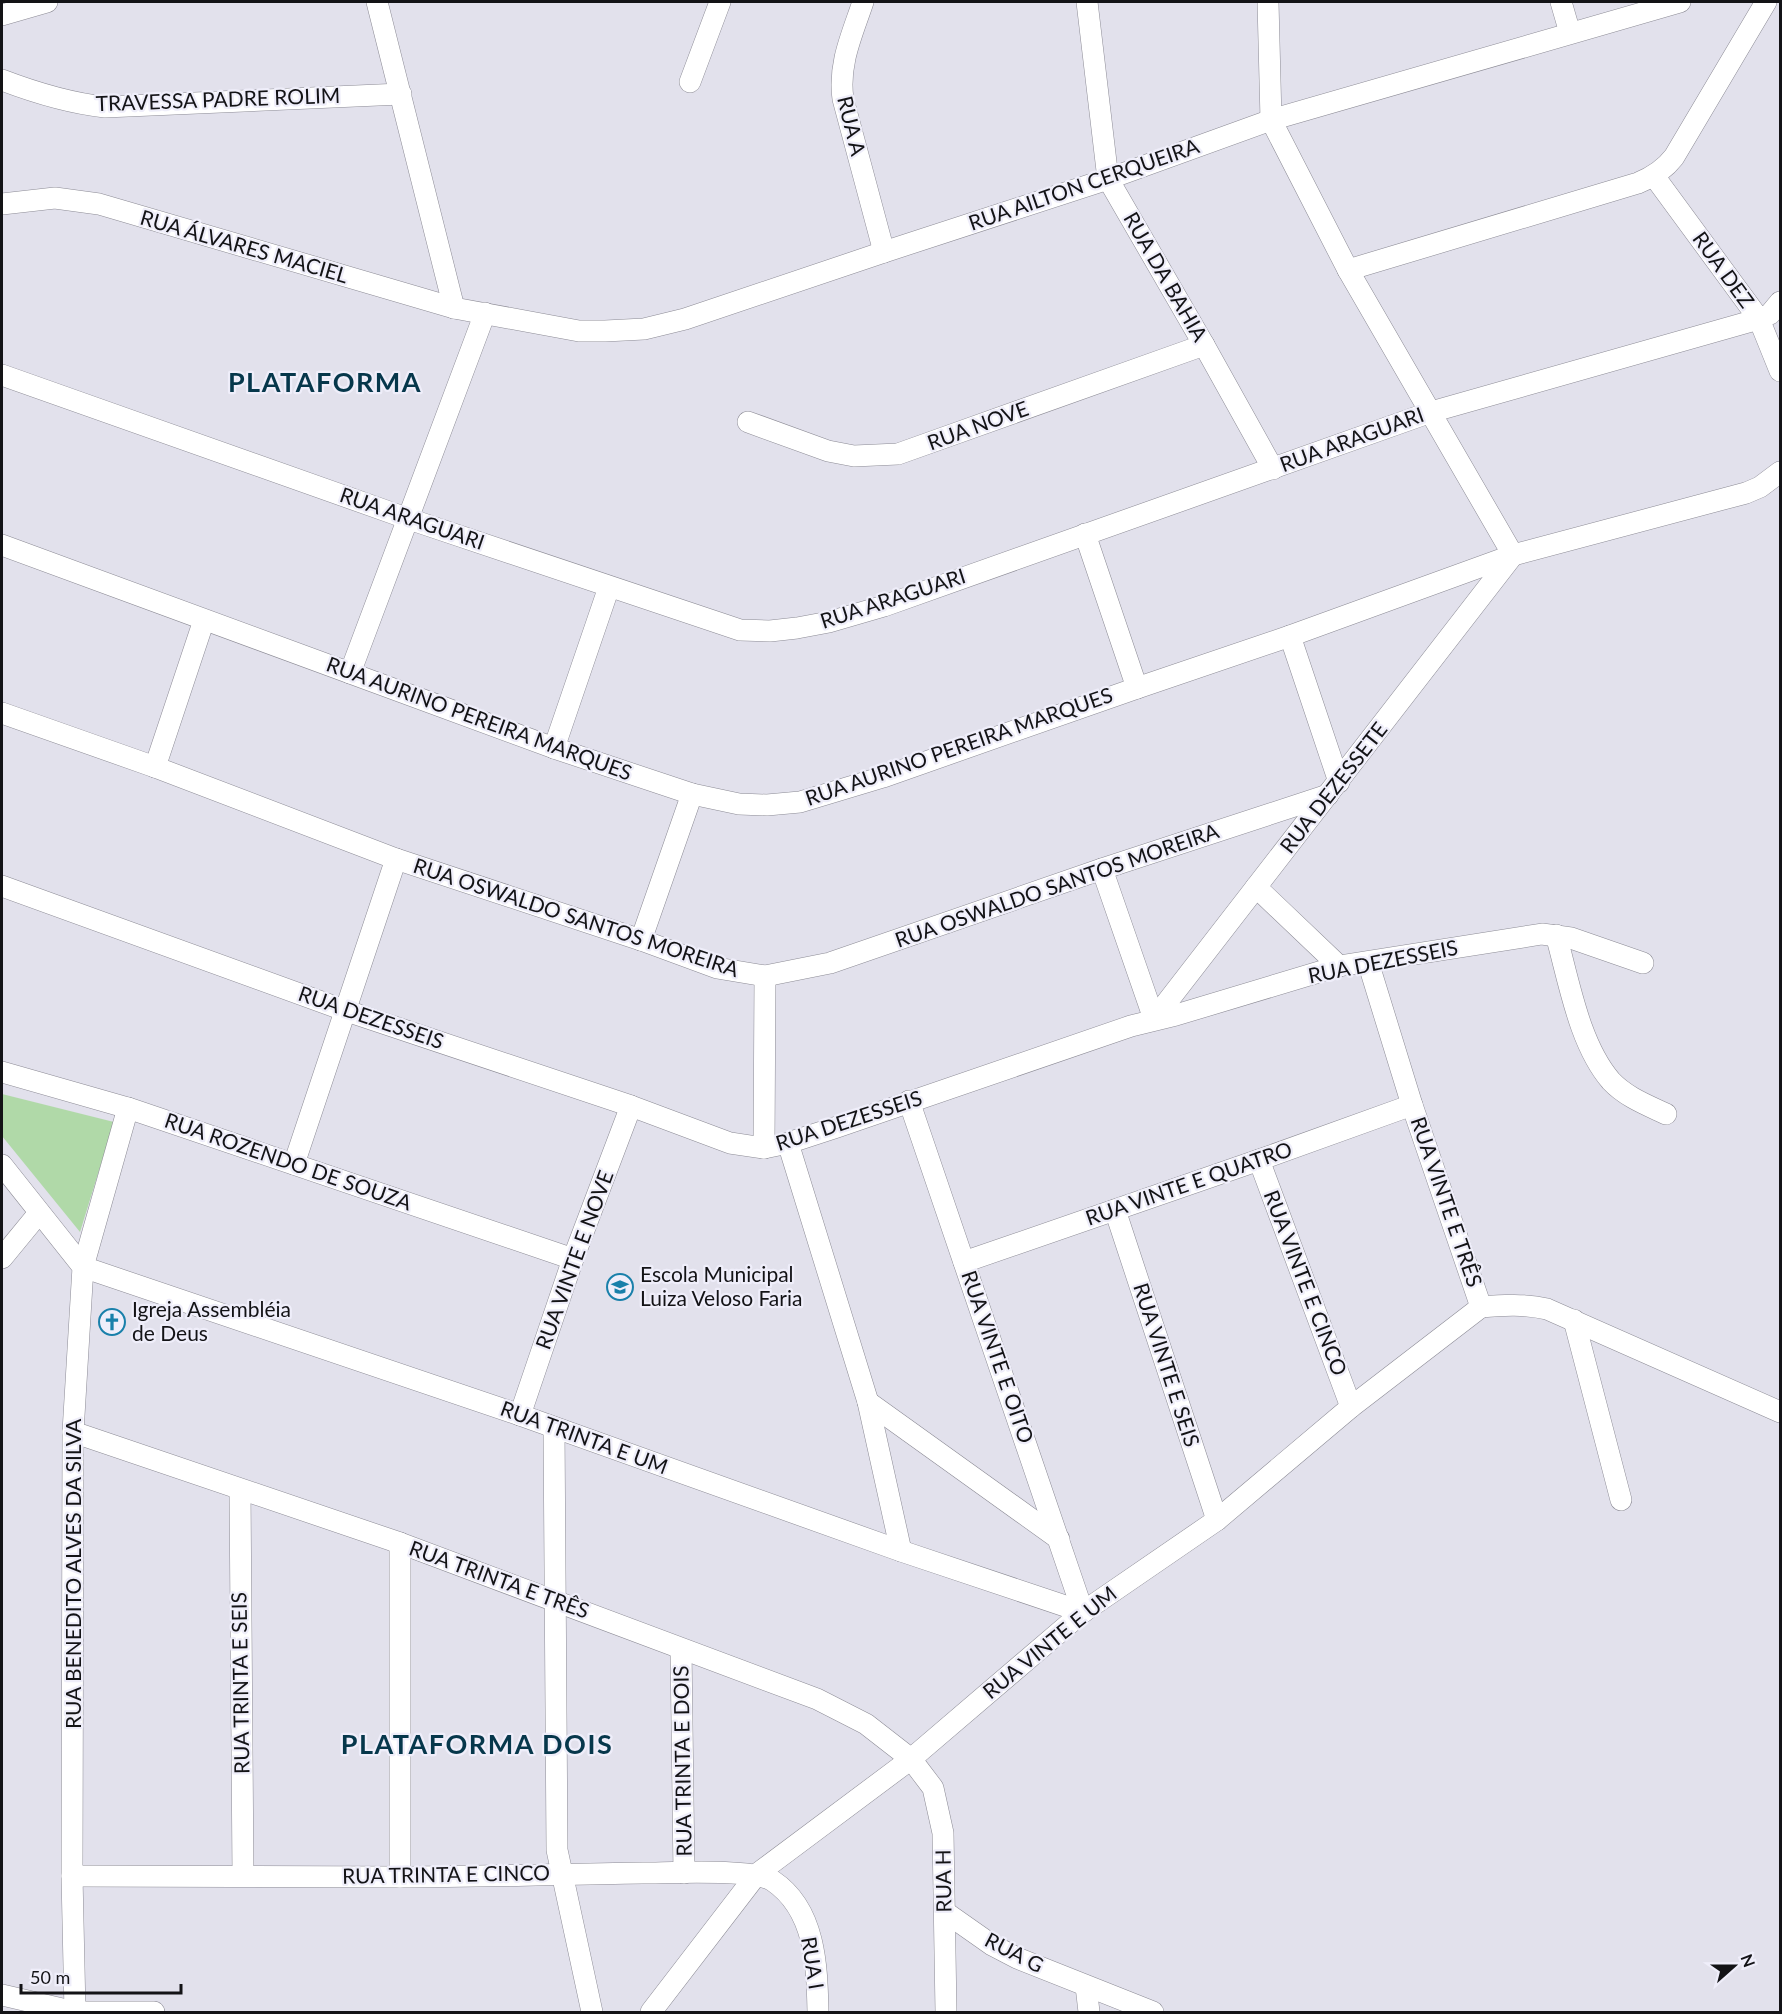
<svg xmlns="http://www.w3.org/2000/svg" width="1782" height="2014" font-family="Lato,sans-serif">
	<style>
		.green { fill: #b0d9a8 }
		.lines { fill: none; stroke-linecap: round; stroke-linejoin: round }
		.street-casing { stroke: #8c8b95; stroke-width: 22 }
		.street { stroke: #fff; stroke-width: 21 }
		.labels { text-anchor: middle; stroke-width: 4.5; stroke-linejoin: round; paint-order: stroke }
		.street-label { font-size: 21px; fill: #131316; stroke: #efeefa }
		.poi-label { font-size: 21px; fill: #131316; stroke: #efeefa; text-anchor: start }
		.district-label { font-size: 27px; font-weight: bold; letter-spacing: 1.5px; fill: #06374b; stroke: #efeefa }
	</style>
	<rect width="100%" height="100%" fill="#e2e1ec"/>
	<path class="green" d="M 2,1094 L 114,1122 L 80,1232 L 2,1136 Z"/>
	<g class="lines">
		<defs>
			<g id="street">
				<path d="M 377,2 L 454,308"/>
				<path d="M 863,2 C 852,35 838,64 843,99 L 884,252"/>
				<path d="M 1087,2 L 1108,179 L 1204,345 L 1273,469"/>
				<path d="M 1561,2 L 1570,33"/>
				<path d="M 2,15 L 47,2"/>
				<path d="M 2,80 C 36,93 69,103 105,107 L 401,94"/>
				<path d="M 690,82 L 720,2"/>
				<path d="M 1654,176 L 1759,319 L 1780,371"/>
				<path d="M 2,204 L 55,198 L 99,204 L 454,308 L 579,331 L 605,331 L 644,329 L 685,319 L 884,252 L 1108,179 L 1271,120 L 1680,2"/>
				<path d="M 1348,270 L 1638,183 C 1653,177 1664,170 1674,157 L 1766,2"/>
				<path d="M 2,375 L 409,519 L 740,630 L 770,631 L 797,628 L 829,622 L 884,606 L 1431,412 L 1759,319 L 1770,314 L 1780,302"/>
				<path d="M 748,422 L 828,451 L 854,456 L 898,454 L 1204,345"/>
				<path d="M 1085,534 L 1137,688"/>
				<path d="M 2,545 L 554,748 L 692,794 L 739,804 L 767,805 L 800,802 L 883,777 L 1137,688 L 1290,636 L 1513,555 L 1746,493 L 1760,487 L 1780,472"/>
				<path d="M 1290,636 L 1339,782"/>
				<path d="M 350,673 L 485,313"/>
				<path d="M 2,713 L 155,767 L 396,859 L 641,940 L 717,968 L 765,976 L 830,963 L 1102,869 L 1328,795"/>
				<path d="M 554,748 L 609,587"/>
				<path d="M 155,767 L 204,620"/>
				<path d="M 1102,869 L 1154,1019"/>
				<path d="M 2,886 L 344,1010 L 631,1106 L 730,1143 L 764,1148 L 788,1143 L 837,1127 L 1131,1026 L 1176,1015 L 1339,966 L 1542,934 L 1571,938 L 1643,963"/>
				<path d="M 1256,887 L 1339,966"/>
				<path d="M 1556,935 C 1569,981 1579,1044 1611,1081 C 1626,1097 1647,1105 1666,1114"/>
				<path d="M 641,940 L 692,794"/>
				<path d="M 1368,962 L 1412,1105 L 1481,1307"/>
				<path d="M 1154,1019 L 1513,555 L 1348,270 L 1271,120 L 1268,2"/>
				<path d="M 2,1072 L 128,1108 L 573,1259"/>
				<path d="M 909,1101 L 1083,1612"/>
				<path d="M 128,1108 L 83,1267 L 520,1415 L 901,1551 L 1083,1612"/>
				<path d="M 788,1143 L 868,1402 L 901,1551"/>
				<path d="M 764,1148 L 765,976"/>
				<path d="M 1259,1160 L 1351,1407"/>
				<path d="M 294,1164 L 396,859"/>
				<path d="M 2,1165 L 83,1267 L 73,1432 L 72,1876 L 75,2012"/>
				<path d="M 1115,1210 L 1217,1520"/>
				<path d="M 2,1258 L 39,1213"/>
				<path d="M 964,1262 L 1259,1160 L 1412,1105"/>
				<path d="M 1481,1307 C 1504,1305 1525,1304 1547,1309 L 1780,1412"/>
				<path d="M 1574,1320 L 1621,1500"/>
				<path d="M 868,1402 L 1059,1539"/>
				<path d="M 520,1415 L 573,1259 L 631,1106"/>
				<path d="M 554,1428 L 557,1850 L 592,2012"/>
				<path d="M 73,1432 L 400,1543 L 817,1699 L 866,1724 L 911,1759 L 933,1788 L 943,1833 L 946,2012"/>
				<path d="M 240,1490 L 243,1876"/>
				<path d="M 681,1649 L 684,1873"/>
				<path d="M 72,1876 C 181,1876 290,1877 399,1877 C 480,1877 562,1874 643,1873 C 670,1873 754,1868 773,1881 C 816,1910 817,1967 818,2012"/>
				<path d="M 400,1877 L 400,1543"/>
				<path d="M 945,1912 L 992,1945 L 1017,1958 L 1153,2012"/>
				<path d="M 1086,1986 L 1089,2012"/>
				<path d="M 2,1995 L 75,2012 L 154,2012"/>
				<path d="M 651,2012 L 757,1874 L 911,1759 L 1083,1612 L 1217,1520 L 1351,1407 L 1481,1307"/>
			</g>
		</defs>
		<use href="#street" class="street-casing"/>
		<use href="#street" class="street"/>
	</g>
	<defs>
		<symbol id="school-ring" viewBox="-11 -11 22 22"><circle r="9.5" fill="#efeefa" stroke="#1980aa" stroke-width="1.5"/><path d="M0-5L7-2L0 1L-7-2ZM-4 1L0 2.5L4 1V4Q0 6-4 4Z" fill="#1980aa"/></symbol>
		<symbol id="church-ring" viewBox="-11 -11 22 22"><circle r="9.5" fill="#efeefa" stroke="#1980aa" stroke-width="1.5"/><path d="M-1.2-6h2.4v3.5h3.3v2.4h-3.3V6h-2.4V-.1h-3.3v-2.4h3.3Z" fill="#1980aa"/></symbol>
	</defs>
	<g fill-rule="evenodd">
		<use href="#school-ring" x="605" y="1272" width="30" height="30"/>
		<use href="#church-ring" x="97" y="1307" width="30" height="30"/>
	</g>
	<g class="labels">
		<g class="street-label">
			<text transform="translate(218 100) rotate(-2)" y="7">TRAVESSA PADRE ROLIM</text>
			<text transform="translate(851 126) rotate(76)" y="7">RUA A</text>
			<text transform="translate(1084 185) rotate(-19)" y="7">RUA AILTON CERQUEIRA</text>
			<text transform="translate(244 247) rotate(16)" y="7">RUA ÁLVARES MACIEL</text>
			<text transform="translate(1723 270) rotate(54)" y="7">RUA DEZ</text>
			<text transform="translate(1165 277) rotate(60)" y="7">RUA DA BAHIA</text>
			<text transform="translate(978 426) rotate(-20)" y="7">RUA NOVE</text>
			<text transform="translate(1352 440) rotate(-20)" y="7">RUA ARAGUARI</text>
			<text transform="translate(412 519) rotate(19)" y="7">RUA ARAGUARI</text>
			<text transform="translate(893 599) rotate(-18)" y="7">RUA ARAGUARI</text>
			<text transform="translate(479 719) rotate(20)" y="7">RUA AURINO PEREIRA MARQUES</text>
			<text transform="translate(959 747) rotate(-19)" y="7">RUA AURINO PEREIRA MARQUES</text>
			<text transform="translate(1334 788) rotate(-52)" y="7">RUA DEZESSETE</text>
			<text transform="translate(1057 886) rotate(-19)" y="7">RUA OSWALDO SANTOS MOREIRA</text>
			<text transform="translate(576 918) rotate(18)" y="7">RUA OSWALDO SANTOS MOREIRA</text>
			<text transform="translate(1383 962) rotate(-11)" y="7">RUA DEZESSEIS</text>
			<text transform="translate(371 1018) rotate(19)" y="7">RUA DEZESSEIS</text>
			<text transform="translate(849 1121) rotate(-18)" y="7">RUA DEZESSEIS</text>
			<text transform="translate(288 1162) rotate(19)" y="7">RUA ROZENDO DE SOUZA</text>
			<text transform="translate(1189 1184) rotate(-19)" y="7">RUA VINTE E QUATRO</text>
			<text transform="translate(1446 1202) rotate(71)" y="7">RUA VINTE E TRÊS</text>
			<text transform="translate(575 1260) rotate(-70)" y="7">RUA VINTE E NOVE</text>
			<text transform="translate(1305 1283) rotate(69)" y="7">RUA VINTE E CINCO</text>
			<text transform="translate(997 1357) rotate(71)" y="7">RUA VINTE E OITO</text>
			<text transform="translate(1166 1365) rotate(72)" y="7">RUA VINTE E SEIS</text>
			<text transform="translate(584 1438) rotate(20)" y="7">RUA TRINTA E UM</text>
			<text transform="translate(74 1574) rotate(-90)" y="7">RUA BENEDITO ALVES DA SILVA</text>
			<text transform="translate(499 1580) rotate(20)" y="7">RUA TRINTA E TRÊS</text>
			<text transform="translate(1050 1643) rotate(-39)" y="7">RUA VINTE E UM</text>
			<text transform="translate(241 1683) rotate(-91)" y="7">RUA TRINTA E SEIS</text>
			<text transform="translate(683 1761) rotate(-91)" y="7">RUA TRINTA E DOIS</text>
			<text transform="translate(446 1875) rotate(-1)" y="7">RUA TRINTA E CINCO</text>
			<text transform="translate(944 1881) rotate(-91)" y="7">RUA H</text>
			<text transform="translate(1014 1953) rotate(27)" y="7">RUA G</text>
			<text transform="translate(812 1963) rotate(81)" y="7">RUA I</text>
		</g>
		<g class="poi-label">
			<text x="640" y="1282">Escola Municipal<tspan x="640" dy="24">Luiza Veloso Faria</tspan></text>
			<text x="132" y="1317">Igreja Assembléia<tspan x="132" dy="24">de Deus</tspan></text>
		</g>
		<g class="district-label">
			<text x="325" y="392">PLATAFORMA</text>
			<text x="477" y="1754">PLATAFORMA DOIS</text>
		</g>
	</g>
	<rect width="1782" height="2014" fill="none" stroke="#131316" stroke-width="6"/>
	<g transform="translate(1734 1966) rotate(69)" stroke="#efeefa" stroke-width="4.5" paint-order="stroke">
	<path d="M0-4.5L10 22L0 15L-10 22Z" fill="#131316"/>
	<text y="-9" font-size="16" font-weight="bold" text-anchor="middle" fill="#131316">N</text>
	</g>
	<path d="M21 1984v9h160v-9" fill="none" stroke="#131316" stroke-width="3"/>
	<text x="30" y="1984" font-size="18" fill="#131316" stroke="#efeefa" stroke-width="4.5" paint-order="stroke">50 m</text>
</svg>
